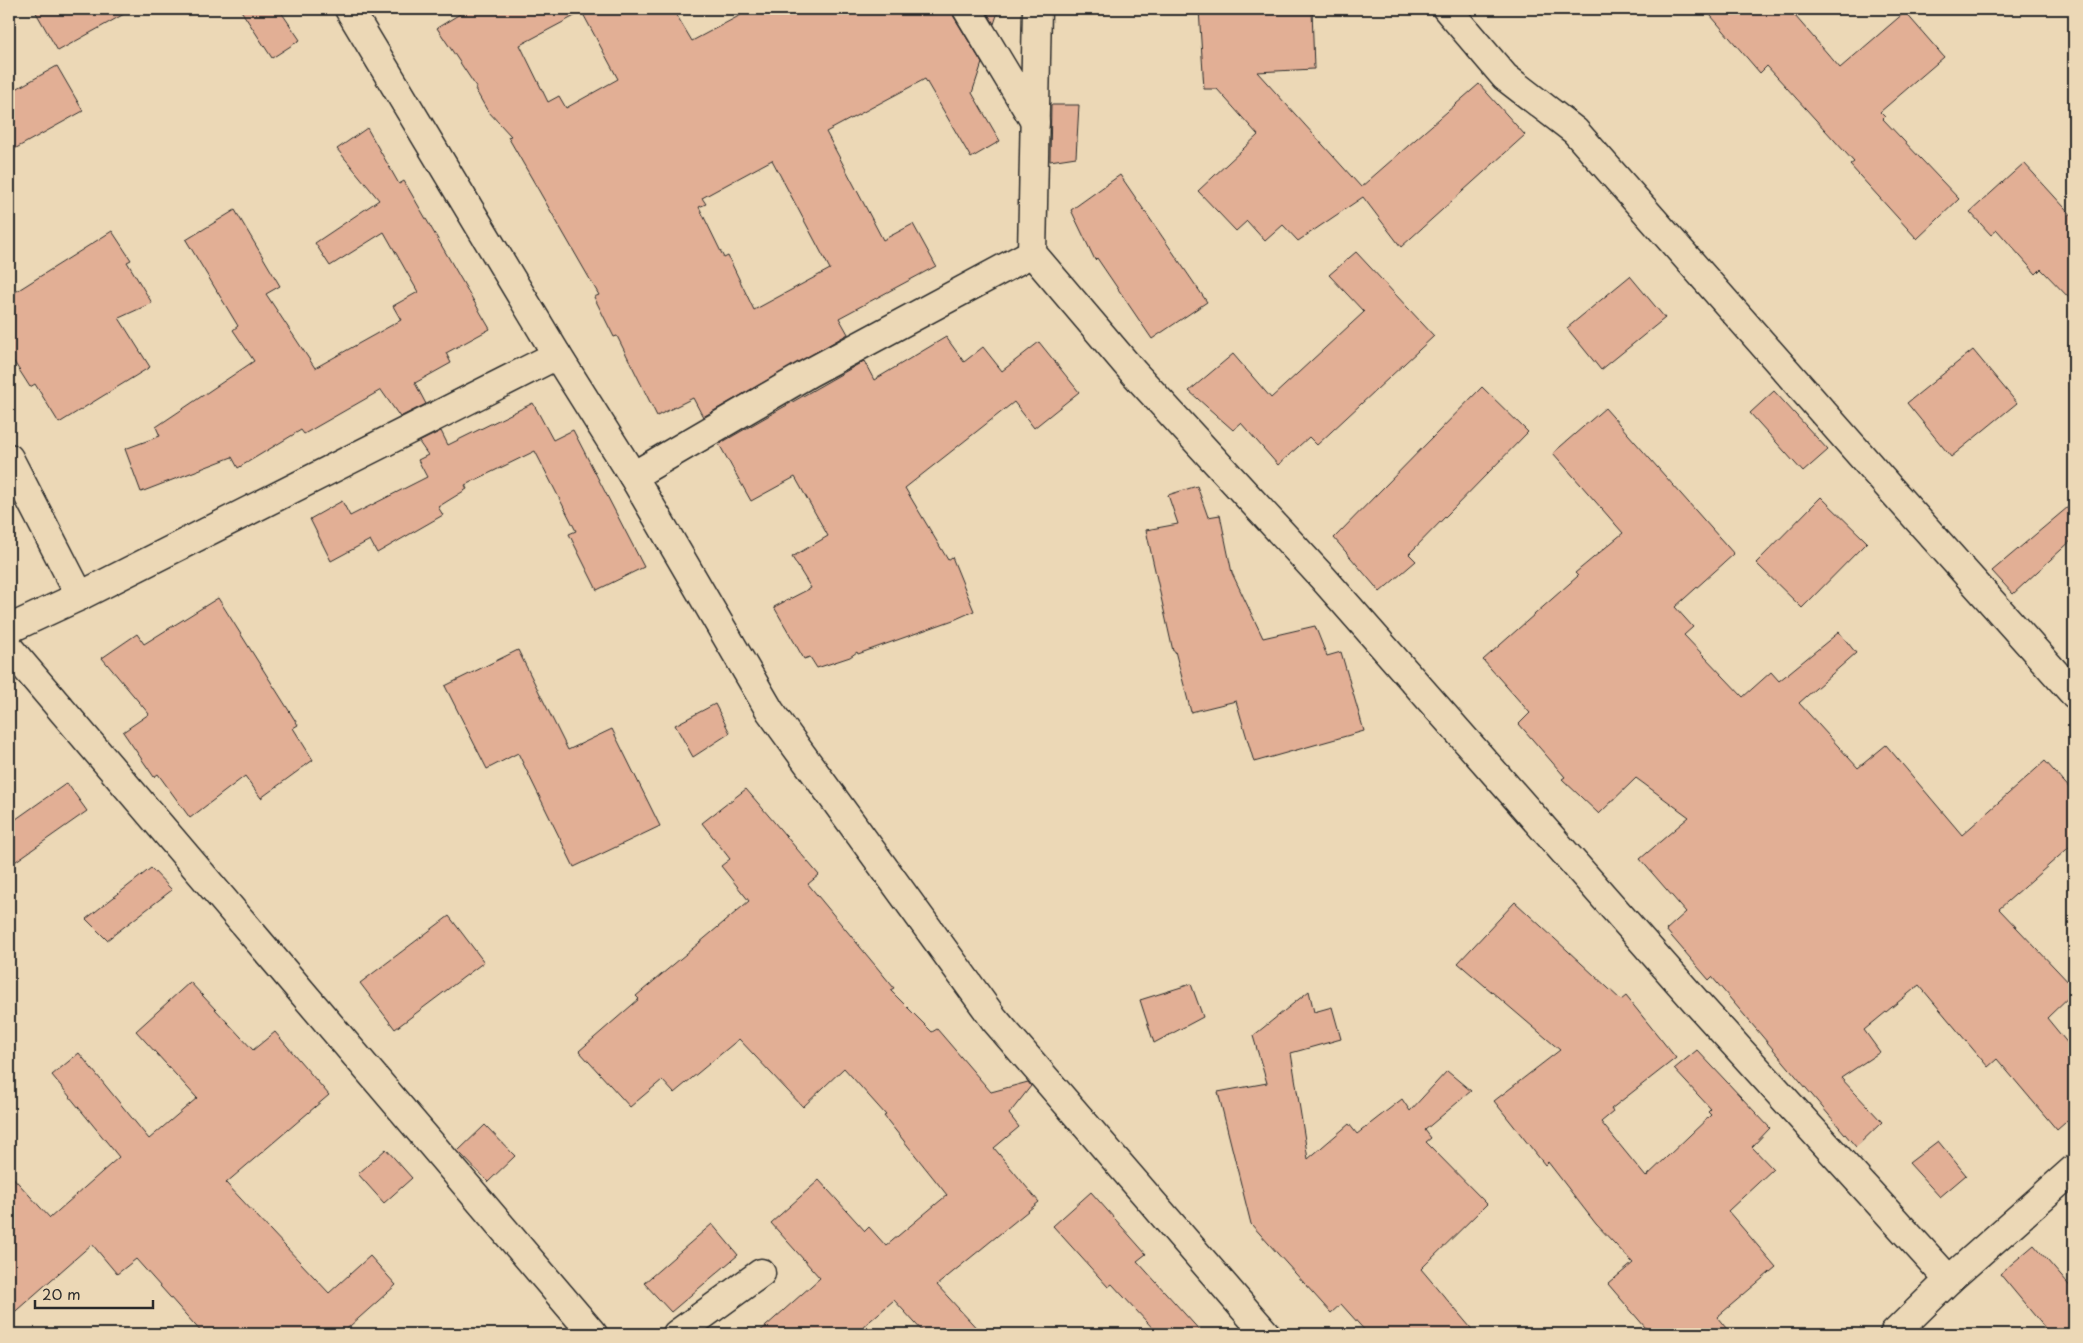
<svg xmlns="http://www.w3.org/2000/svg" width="2083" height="1343" font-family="'Playpen Sans',sans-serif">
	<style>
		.building { fill: #e2af95; stroke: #2b2b2b; fill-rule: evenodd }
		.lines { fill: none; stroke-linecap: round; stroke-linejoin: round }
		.minor-casing { stroke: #2b2b2b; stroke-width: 31 }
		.tertiary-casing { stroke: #2b2b2b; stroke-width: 31 }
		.minor { stroke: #ecd8b6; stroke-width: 28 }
		.tertiary { stroke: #ecd8b6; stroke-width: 28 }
	</style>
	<rect width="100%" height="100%" fill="#ecd8b6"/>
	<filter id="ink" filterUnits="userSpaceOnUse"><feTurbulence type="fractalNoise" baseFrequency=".02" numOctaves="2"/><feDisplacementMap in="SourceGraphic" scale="10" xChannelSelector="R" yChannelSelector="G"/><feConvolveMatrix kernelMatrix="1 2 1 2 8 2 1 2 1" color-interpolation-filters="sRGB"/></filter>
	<g filter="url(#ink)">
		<g class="building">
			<path d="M 34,9 L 133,9 L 58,51 Z"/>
			<path d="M 240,9 L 279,9 L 300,40 L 272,58 Z"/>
			<path d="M 468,9 L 673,9 L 692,41 L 752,9 L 951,9 L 954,17 L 982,63 L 972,93 L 1000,141 L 971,158 L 925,79 L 826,132 L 883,240 L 913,224 L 936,266 L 839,318 L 848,334 L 703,417 L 693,398 L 657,416 L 617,336 L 614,337 L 594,297 L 599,295 L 508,137 L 511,136 L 487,110 L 475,89 L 477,88 L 437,28 ZM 582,12 L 618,79 L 566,108 L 559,96 L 548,102 L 520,45 ZM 772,160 L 830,269 L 754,310 L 728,256 L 724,258 L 699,207 L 706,204 L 702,198 Z"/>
			<path d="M 985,9 L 999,9 L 994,24 Z"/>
			<path d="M 1199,9 L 1312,9 L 1314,69 L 1257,72 L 1361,187 L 1479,84 L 1525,135 L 1401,247 L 1363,197 L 1298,241 L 1283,225 L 1265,241 L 1247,221 L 1236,231 L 1198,191 L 1258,135 L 1217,89 L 1204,89 Z"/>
			<path d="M 1705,9 L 1789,9 L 1840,68 L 1905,12 L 1944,57 L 1880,112 L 1885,117 L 1883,119 L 1959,199 L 1917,239 L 1850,165 L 1854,162 L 1767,66 L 1760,73 Z"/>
			<path d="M 57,66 L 83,111 L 9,152 L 9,93 Z"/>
			<path d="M 1051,105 L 1079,105 L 1076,157 L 1050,161 Z"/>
			<path d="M 367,128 L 399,184 L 404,181 L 490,329 L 446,353 L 451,363 L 415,383 L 426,404 L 400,417 L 381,390 L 304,434 L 301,430 L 238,468 L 232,457 L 141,492 L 125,449 L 160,436 L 156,427 L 254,361 L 233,330 L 238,326 L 186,240 L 235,210 L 280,286 L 266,294 L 315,368 L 401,320 L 393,306 L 418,292 L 384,232 L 330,266 L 315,243 L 379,200 L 337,149 Z"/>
			<path d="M 2024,163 L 2074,218 L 2074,303 L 2041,269 L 2036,274 L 1997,230 L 1991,235 L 1970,212 Z"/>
			<path d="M 1120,175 L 1207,302 L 1152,339 L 1097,258 L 1095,260 L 1071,210 Z"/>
			<path d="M 112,231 L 131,260 L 127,262 L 152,303 L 119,318 L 150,367 L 59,423 L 35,384 L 30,387 L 9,354 L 9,296 Z"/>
			<path d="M 1356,252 L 1434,336 L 1317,445 L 1309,437 L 1278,465 L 1241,423 L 1233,430 L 1189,391 L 1233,354 L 1271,398 L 1364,312 L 1329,275 Z"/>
			<path d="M 1630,276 L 1665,318 L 1601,370 L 1567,328 Z"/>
			<path d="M 946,337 L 964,362 L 983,347 L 1002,371 L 1039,342 L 1079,392 L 1034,428 L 1014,402 L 905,488 L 948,560 L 952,557 L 974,611 L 956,619 L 858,654 L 857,652 L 850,657 L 817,668 L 810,657 L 804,659 L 774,607 L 811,588 L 792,557 L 828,536 L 795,477 L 751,501 L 719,444 L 864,361 L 874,380 Z"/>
			<path d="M 1973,350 L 2017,403 L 1951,457 L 1907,403 Z"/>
			<path d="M 1482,387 L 1528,432 L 1409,554 L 1416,561 L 1380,592 L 1334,538 Z"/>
			<path d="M 1774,391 L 1828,450 L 1803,472 L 1750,413 Z"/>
			<path d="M 533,403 L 553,440 L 573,430 L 644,567 L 597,590 L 569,534 L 576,531 L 535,451 L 465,485 L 467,489 L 438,507 L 443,515 L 377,553 L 370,540 L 331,561 L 310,519 L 342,501 L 350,516 L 427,477 L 418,460 L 428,455 L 419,442 L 441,431 L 448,445 Z"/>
			<path d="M 1605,408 L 1734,554 L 1675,607 L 1693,627 L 1684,635 L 1743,697 L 1771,672 L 1779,681 L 1839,632 L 1856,653 L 1799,703 L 1858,768 L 1886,745 L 1962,835 L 2045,761 L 2074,793 L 2074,843 L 1999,909 L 2074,988 L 2074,992 L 2047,1018 L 2074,1051 L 2074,1115 L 2057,1130 L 1997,1059 L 1988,1067 L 1919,985 L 1864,1030 L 1880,1052 L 1841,1078 L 1882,1122 L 1856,1147 L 1712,977 L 1709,980 L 1666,930 L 1686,912 L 1640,859 L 1689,817 L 1636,778 L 1599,814 L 1562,779 L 1565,777 L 1519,724 L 1530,713 L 1483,660 L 1578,576 L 1575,573 L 1623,533 L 1553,453 Z"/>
			<path d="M 1197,486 L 1208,517 L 1220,515 L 1232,573 L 1263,638 L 1315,626 L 1327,656 L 1341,652 L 1364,731 L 1254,762 L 1236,701 L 1191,712 L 1175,651 L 1173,651 L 1146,530 L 1178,524 L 1168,495 Z"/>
			<path d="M 1821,497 L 1867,542 L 1802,608 L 1756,563 Z"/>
			<path d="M 2074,502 L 2074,538 L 2013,594 L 1992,571 Z"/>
			<path d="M 218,598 L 298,725 L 293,728 L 313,760 L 261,798 L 245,776 L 190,818 L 158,774 L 154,777 L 123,732 L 149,714 L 102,658 L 137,634 L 144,644 Z"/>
			<path d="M 518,650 L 568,750 L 612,729 L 660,826 L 574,867 L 518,753 L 487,769 L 445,686 Z"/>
			<path d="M 715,704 L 730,733 L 693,757 L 675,725 Z"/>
			<path d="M 67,783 L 87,811 L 9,866 L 9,824 Z"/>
			<path d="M 746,789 L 819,875 L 808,884 L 894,988 L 890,990 L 932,1032 L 937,1029 L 991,1092 L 1028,1082 L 1031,1086 L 1009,1114 L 1019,1127 L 994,1148 L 1039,1202 L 937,1285 L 982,1334 L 925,1334 L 894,1300 L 855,1334 L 757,1334 L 820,1278 L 771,1223 L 819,1180 L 865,1231 L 869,1227 L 886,1246 L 947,1195 L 884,1116 L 886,1115 L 844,1068 L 803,1107 L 739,1039 L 674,1093 L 662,1080 L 630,1107 L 579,1051 L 639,999 L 636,996 L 749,901 L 721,866 L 730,859 L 702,823 Z"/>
			<path d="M 151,868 L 172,890 L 107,940 L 86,919 Z"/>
			<path d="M 1515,902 L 1621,1000 L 1626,996 L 1676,1058 L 1611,1109 L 1613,1112 L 1601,1122 L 1646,1177 L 1711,1115 L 1708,1112 L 1711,1109 L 1674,1069 L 1697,1050 L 1770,1128 L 1752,1147 L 1773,1169 L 1728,1211 L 1776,1267 L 1717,1317 L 1731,1334 L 1651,1334 L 1608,1284 L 1633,1263 L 1596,1224 L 1548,1162 L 1545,1165 L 1494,1101 L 1560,1050 L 1458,963 Z"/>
			<path d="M 449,916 L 484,962 L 395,1029 L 360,983 Z"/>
			<path d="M 190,982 L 253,1050 L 275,1032 L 329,1095 L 226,1183 L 329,1293 L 370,1256 L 396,1285 L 341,1334 L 203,1334 L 136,1259 L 117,1274 L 92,1244 L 9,1317 L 9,1173 L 50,1218 L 119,1157 L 52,1075 L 79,1053 L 149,1139 L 197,1098 L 136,1031 Z"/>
			<path d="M 1191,984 L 1203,1017 L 1154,1043 L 1140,1000 Z"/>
			<path d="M 1309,991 L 1314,1012 L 1332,1007 L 1341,1039 L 1291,1053 L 1308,1159 L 1349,1124 L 1357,1134 L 1402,1099 L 1410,1111 L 1447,1071 L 1471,1091 L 1425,1130 L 1431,1138 L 1426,1142 L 1487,1204 L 1421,1269 L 1476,1334 L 1368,1334 L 1341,1304 L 1331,1313 L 1251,1224 L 1218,1092 L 1267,1083 L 1253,1036 Z"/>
			<path d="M 485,1125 L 515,1156 L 488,1182 L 458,1151 Z"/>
			<path d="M 1938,1141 L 1966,1175 L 1940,1197 L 1909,1163 Z"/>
			<path d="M 386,1149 L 412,1178 L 384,1203 L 358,1174 Z"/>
			<path d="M 1091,1192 L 1146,1254 L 1137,1261 L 1203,1334 L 1158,1334 L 1112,1284 L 1108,1287 L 1053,1226 Z"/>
			<path d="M 712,1224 L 738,1255 L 671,1312 L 644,1283 Z"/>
			<path d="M 2034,1245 L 2074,1291 L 2074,1334 L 2050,1334 L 2000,1274 Z"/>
		</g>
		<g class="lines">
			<defs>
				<g id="minor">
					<path d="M 967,9 L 1035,122"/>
					<path d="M 1037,9 L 1032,253 L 1134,373 L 1323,578 L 1698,1004 L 1949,1280"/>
					<path d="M 1447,9 L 1505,77 L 1575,131 L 1887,485 L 2074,694"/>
					<path d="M 9,458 L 80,596"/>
					<path d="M 633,476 L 809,373 L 1032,253"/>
					<path d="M 9,629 L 80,596 L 557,355"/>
					<path d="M 9,648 L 593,1334"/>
					<path d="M 677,1334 L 761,1273"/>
					<path d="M 1894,1334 L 1949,1280 L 2074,1169"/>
				</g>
				<path id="tertiary" d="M 349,9 L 557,355 L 633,476 L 770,711 L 994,1019 L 1266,1334"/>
			</defs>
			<use href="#minor" class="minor-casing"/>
			<use href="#tertiary" class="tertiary-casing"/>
			<use href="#minor" class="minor"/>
			<use href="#tertiary" class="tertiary"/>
		</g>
	</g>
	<rect width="2083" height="1343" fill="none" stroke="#ecd8b6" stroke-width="30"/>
	<rect x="15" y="15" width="2053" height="1313" fill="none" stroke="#2b2b2b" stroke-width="2" filter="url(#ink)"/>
	<path d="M35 1300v8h118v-8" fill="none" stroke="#2b2b2b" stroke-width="2.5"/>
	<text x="42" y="1300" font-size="15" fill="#2b2b2b" stroke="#ecd8b6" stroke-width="4" paint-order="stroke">20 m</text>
</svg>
